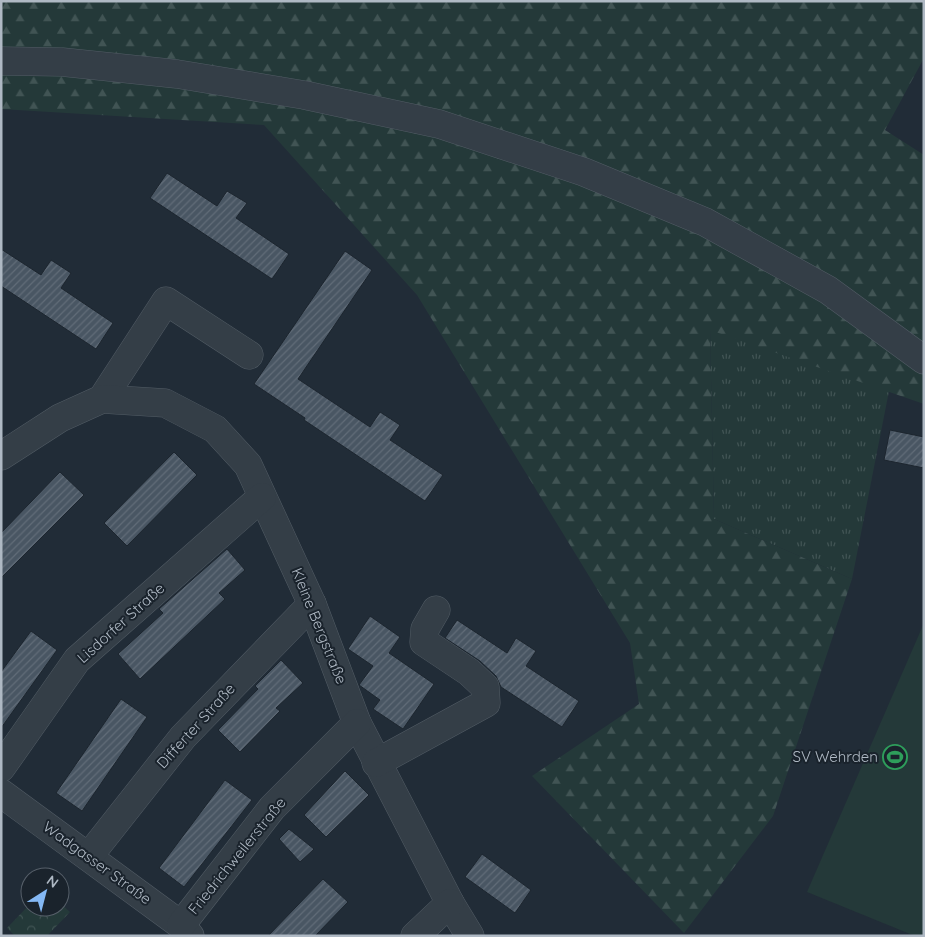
<svg xmlns="http://www.w3.org/2000/svg" width="925" height="937" font-family="Quicksand,sans-serif">
	<style>
		.grass { fill: url(#grass-tufts) }
		.forest { fill: url(#forest-firs) }
		.park { fill: url(#park-crowns) }
		.pitch { fill: #243939 }
		.building { fill: url(#building-hatch); stroke: #1c252e }
		.lines { fill: none; stroke-linecap: round; stroke-linejoin: round }
		.minor-casing { stroke: #525c65; stroke-width: 29 }
		.minor { stroke: #343e47; stroke-width: 28 }
		.labels { text-anchor: middle; stroke-width: 4; stroke-linejoin: round; paint-order: stroke }
		.street-label { font-size: 15px; fill: #afb9c4; stroke: #1a232c }
		.poi-label { font-size: 15px; fill: #afb9c4; stroke: #1a232c; text-anchor: end }
	</style>
	<defs>
		<pattern id="grass-tufts" width="24" height="20" patternUnits="userSpaceOnUse" patternTransform="scale(1.25)"><rect width="24" height="20" fill="#243939"/><path d="M3 7l-1-3M5 7V3M7 7l1-3M15 17l-1-3M17 17v-4M19 17l1-3" fill="none" stroke="#415454"/></pattern>
		<pattern id="forest-firs" width="22" height="20" patternUnits="userSpaceOnUse" patternTransform="scale(1.25)"><rect width="22" height="20" fill="#243939"/><path d="M5 1l3.5 6h-7zM16 11l3.5 6h-7z" fill="#415454"/></pattern>
		<pattern id="park-crowns" width="20" height="18" patternUnits="userSpaceOnUse" patternTransform="scale(1.25)"><rect width="20" height="18" fill="#243939"/><path d="M2 6a3 3 0 1 1 6 0M12 15a3 3 0 1 1 6 0" fill="none" stroke="#415454"/></pattern>
		<pattern id="building-hatch" width="6" height="6" patternUnits="userSpaceOnUse" patternTransform="scale(1.25)"><rect width="6" height="6" fill="#495663"/><path d="M-1 1l2-2M0 6l6-6M5 7l2-2" fill="none" stroke="#616c78"/></pattern>
	</defs>
	<rect width="100%" height="100%" fill="#212c37"/>
	<path class="grass" d="M 710,329 L 889,391 L 852,579 L 714,519 Z"/>
	<path class="forest" d="M 1,1 L 924,1 L 924,58 L 885,130 L 924,155 L 924,404 L 710,330 L 714,519 L 852,579 L 773,816 L 684,933 L 532,776 L 639,704 L 630,643 L 417,295 L 264,125 L 1,109 Z"/>
	<path class="park" d="M 60,903 L 70,912 L 47,936 L 15,936 L 7,928 L 30,904 L 30,907 L 60,907 Z"/>
	<path class="pitch" d="M 924,623 L 924,936 L 915,936 L 807,892 Z"/>
	<g class="building">
		<path d="M 167,173 L 217,206 L 227,191 L 247,203 L 236,218 L 289,254 L 272,279 L 150,198 Z"/>
		<path d="M 1,249 L 41,275 L 51,260 L 71,273 L 61,288 L 113,323 L 96,349 L 1,286 Z"/>
		<path d="M 345,251 L 372,270 L 298,379 L 370,427 L 380,412 L 400,425 L 390,440 L 443,475 L 425,501 L 304,420 L 305,418 L 254,384 Z"/>
		<path d="M 890,430 L 924,437 L 924,468 L 884,460 Z"/>
		<path d="M 174,452 L 197,475 L 127,546 L 104,523 Z"/>
		<path d="M 60,472 L 84,495 L 1,578 L 1,533 Z"/>
		<path d="M 227,549 L 245,570 L 219,593 L 225,599 L 140,679 L 118,654 L 163,613 L 159,609 Z"/>
		<path d="M 370,616 L 400,637 L 389,653 L 434,684 L 403,729 L 373,709 L 380,700 L 359,685 L 373,666 L 348,649 Z"/>
		<path d="M 457,620 L 507,653 L 516,638 L 536,651 L 526,666 L 579,701 L 562,727 L 501,687 L 496,676 L 480,661 L 445,638 Z"/>
		<path d="M 31,631 L 57,650 L 1,728 L 1,672 Z"/>
		<path d="M 281,660 L 303,683 L 276,708 L 280,711 L 240,752 L 218,730 L 258,689 L 255,686 Z"/>
		<path d="M 121,699 L 147,717 L 82,811 L 56,793 Z"/>
		<path d="M 345,771 L 369,795 L 326,837 L 304,815 Z"/>
		<path d="M 225,780 L 252,800 L 184,887 L 159,868 Z"/>
		<path d="M 289,829 L 314,849 L 300,862 L 279,839 Z"/>
		<path d="M 482,854 L 531,890 L 515,913 L 465,877 Z"/>
		<path d="M 323,879 L 348,902 L 315,936 L 268,936 Z"/>
	</g>
	<g class="lines">
		<defs>
			<g id="minor">
				<path d="M 1,61 L 62,62 L 177,74 L 304,95 L 439,124 L 584,172 L 705,222 L 828,290 L 924,360"/>
				<path d="M 102,399 L 166,301 L 249,355"/>
				<path d="M 1,456 L 60,418 L 102,399 L 165,403 L 215,429 L 248,465 L 312,604 L 357,723 L 450,903 L 470,936"/>
				<path d="M 376,763 L 486,703 L 485,687 L 469,672 L 424,642 L 425,629 L 436,610"/>
				<path d="M 1,768 L 77,660 L 262,497"/>
				<path d="M 1,793 L 181,925 L 190,936"/>
				<path d="M 89,856 L 183,737 L 312,604"/>
				<path d="M 181,925 L 272,808 L 357,723"/>
				<path d="M 415,936 L 450,903"/>
			</g>
		</defs>
		<use href="#minor" class="minor-casing"/>
		<use href="#minor" class="minor"/>
	</g>
	<defs>
		<symbol id="stadium-ring" viewBox="-11 -11 22 22"><circle r="9.5" fill="#1a232c" stroke="#2e9e5b" stroke-width="1.5"/><path d="M0-5a6.5 5 0 1 0 0 10a6.5 5 0 1 0 0-10ZM-3.5-1.8h7v3.6h-7Z" fill="#2e9e5b"/></symbol>
	</defs>
	<g fill-rule="evenodd">
		<use href="#stadium-ring" x="881" y="743" width="28" height="28"/>
	</g>
	<g class="labels">
		<g class="street-label">
			<text transform="translate(121 623) rotate(-42)" y="5">Lisdorfer Straße</text>
			<text transform="translate(319 626) rotate(68)" y="5">Kleine Bergstraße</text>
			<text transform="translate(196 726) rotate(-48)" y="5">Differter Straße</text>
			<text transform="translate(237 856) rotate(-51)" y="5">Friedrichweilerstraße</text>
			<text transform="translate(97 863) rotate(36)" y="5">Wadgasser Straße</text>
		</g>
		<g class="poi-label">
			<text x="878" y="762">SV Wehrden</text>
		</g>
	</g>
	<rect width="925" height="937" fill="none" stroke="#afb9c4" stroke-width="5"/>
	<g transform="translate(45 892) rotate(36)"><circle r="24" fill="#1a232c" stroke="#565f69"/>
	<path d="M0-4L9 19L0 12L-9 19Z" fill="#84b8f4"/>
	<text y="-8" font-size="14" font-weight="bold" text-anchor="middle" fill="#afb9c4">N</text>
	</g>
</svg>
